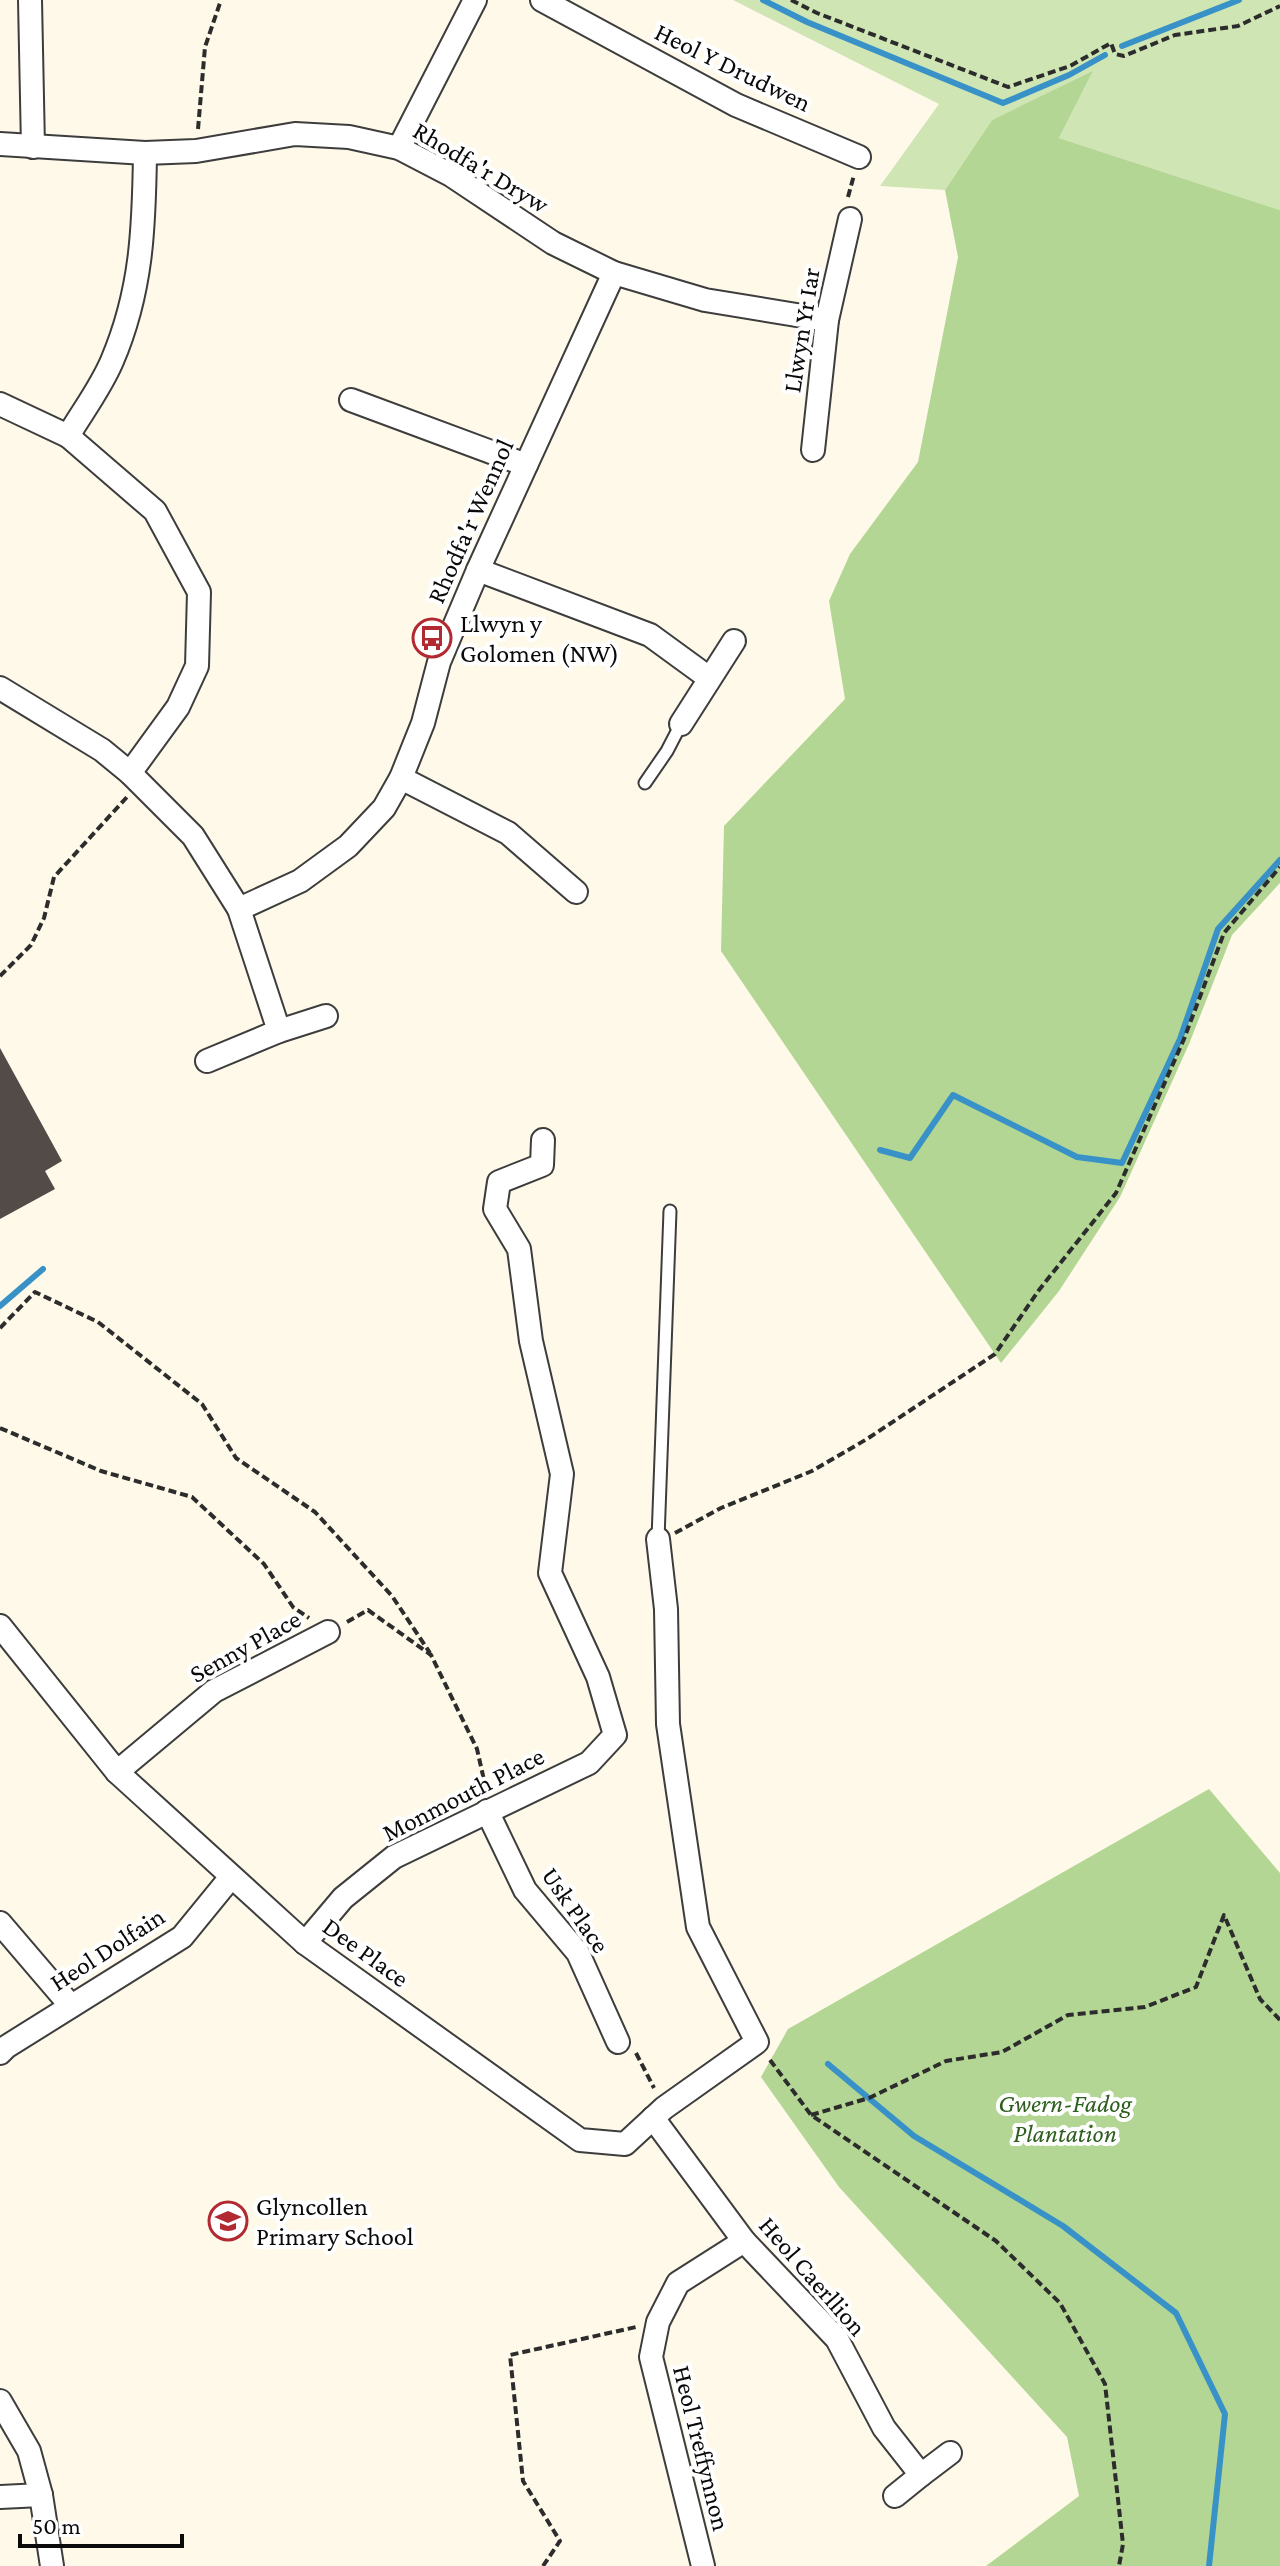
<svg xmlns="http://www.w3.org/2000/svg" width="1280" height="2566" font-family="'Crimson Pro',serif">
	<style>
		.green { fill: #cfe6b4 }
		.forest { fill: #b3d694 }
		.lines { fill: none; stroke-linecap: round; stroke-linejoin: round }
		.stream { stroke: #3992c7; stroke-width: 6 }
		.building { fill: #524b47 }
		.service-casing { stroke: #3d3d3d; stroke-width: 15 }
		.minor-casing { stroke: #3d3d3d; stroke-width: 26 }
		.path { stroke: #2c2c2c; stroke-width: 4; stroke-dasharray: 8 4; stroke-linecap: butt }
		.service { stroke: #fff; stroke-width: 11 }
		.minor { stroke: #fff; stroke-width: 22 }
		.labels { text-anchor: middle; stroke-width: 8; stroke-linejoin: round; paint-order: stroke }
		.street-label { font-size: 26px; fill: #0a0a0a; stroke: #fff }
		.poi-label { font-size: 26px; fill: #0a0a0a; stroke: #fff; text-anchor: start }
		.park-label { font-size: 26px; font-style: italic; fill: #2d5e1e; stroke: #fff }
	</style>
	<rect width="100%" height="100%" fill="#fef9e8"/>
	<path class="green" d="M 733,0 L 1280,0 L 1280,210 L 1059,138 L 1092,73 L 992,120 L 945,190 L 880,186 L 939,104 Z"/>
	<g class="forest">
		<path d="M 1093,71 L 1059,138 L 1280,210 L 1280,883 L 1232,935 L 1189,1044 L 1120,1197 L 1059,1291 L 1001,1363 L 721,951 L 724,826 L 845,699 L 829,601 L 850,554 L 918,462 L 958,257 L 945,190 L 992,120 Z"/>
		<path d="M 1209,1789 L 1280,1873 L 1280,2566 L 986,2566 L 1079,2496 L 1067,2437 L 839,2187 L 761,2077 L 788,2029 Z"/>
	</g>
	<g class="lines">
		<g class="stream">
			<path d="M 763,0 L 807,22 L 1003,103 L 1069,75 L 1105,55"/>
			<path d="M 1122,46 L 1239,0"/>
			<path d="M 880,1150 L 910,1158 L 953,1095 L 1077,1157 L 1122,1163 L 1180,1039 L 1218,929 L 1280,860"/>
			<path d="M 0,1306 L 43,1269"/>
			<path d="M 828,2064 L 914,2136 L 1063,2226 L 1176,2313 L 1225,2414 L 1209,2566"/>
		</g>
	</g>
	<path class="building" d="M 0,1048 L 62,1161 L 45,1171 L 55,1189 L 0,1219 Z"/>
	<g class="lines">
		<defs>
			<g id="service">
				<path d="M 645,783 L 667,751 L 681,724"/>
				<path d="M 658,1539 L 670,1211"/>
			</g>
			<g id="minor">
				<path d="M 30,0 L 33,147"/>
				<path d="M 542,0 L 736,105 L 859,157"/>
				<path d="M 0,144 L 145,153 L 196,151 L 295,134 L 349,137 L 399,148 L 451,175 L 553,243 L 614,273 L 705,300 L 827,320"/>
				<path d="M 399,148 L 475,0"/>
				<path d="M 351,400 L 526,465"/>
				<path d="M 0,404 L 68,436 L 155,511 L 199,592 L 197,666 L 178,707 L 130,773"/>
				<path d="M 68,436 C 83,411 101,387 112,361 C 142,291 144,227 145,153"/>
				<path d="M 813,450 L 827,320 L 850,219"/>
				<path d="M 478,570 L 650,635 L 709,678"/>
				<path d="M 0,688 L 102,750 L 130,773 L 193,836 L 239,909 L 279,1031"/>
				<path d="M 681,724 L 734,641"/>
				<path d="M 401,778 L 508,833 L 576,892"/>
				<path d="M 239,909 L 300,881 L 348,846 L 384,808 L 401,778 L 423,723 L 439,662 L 478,570 L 614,273"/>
				<path d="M 207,1061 L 279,1031 L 326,1016"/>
				<path d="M 0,1626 L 117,1772 L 305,1943 L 580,2140 L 625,2144 L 664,2108 L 757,2042 L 698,1927 L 668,1724 L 666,1609 L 658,1539"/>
				<path d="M 117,1772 L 214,1691 L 328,1632"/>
				<path d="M 487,1811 L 525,1890 L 578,1953 L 618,2042"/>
				<path d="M 0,1923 L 71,2006"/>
				<path d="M 305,1943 L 343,1898 L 394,1857 L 589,1763 L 615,1735 L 598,1677 L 550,1573 L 562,1474 L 531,1341 L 519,1249 L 495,1209 L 499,1182 L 542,1165 L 543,1140"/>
				<path d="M 0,2053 L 6,2047 L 182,1937 L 231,1877"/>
				<path d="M 653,2118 L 744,2241 L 837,2339 L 884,2428 L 921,2475 L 895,2496"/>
				<path d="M 0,2401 L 29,2451 L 41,2495 L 52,2566"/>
				<path d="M 921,2475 L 950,2453"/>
				<path d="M 0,2497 L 41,2495"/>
				<path d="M 703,2566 L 651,2357 L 658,2322 L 678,2283 L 744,2241"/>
			</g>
		</defs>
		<use href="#service" class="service-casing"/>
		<use href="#minor" class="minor-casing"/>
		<g class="path">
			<path d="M 791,0 L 817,13 L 1008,87 L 1070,66 L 1111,43 L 1115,54 L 1124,56 L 1175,35 L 1238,26 L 1280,6"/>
			<path d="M 198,129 L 205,47 L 221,0"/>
			<path d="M 848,197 L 854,175"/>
			<path d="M 0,976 L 31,945 L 44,918 L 54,877 L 127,797"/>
			<path d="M 0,1328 L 35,1292 L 98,1322 L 202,1404 L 236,1458 L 315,1512 L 392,1596 L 430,1653"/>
			<path d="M 0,1428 L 101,1471 L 192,1497 L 264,1564 L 293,1607 L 309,1618"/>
			<path d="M 675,1533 L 721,1508 L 812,1471 L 867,1439 L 995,1354 L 1039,1290 L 1116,1193 L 1184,1039 L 1224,933 L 1280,867"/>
			<path d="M 347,1622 L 368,1610 L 431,1655 L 477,1749 L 486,1789"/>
			<path d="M 636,2053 L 654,2088"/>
			<path d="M 770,2060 L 811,2115 L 996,2241 L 1060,2303 L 1105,2384 L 1123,2544 L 1119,2566"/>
			<path d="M 811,2115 L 869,2098 L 946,2061 L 1002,2052 L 1068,2015 L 1145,2007 L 1196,1987 L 1224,1915 L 1260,1999 L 1280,2020"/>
			<path d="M 543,2566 L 560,2541 L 523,2481 L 510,2355 L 636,2327"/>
		</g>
		<use href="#service" class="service"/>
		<use href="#minor" class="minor"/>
	</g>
	<defs>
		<symbol id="bus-ring" viewBox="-11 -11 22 22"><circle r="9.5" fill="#fff" stroke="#b32932" stroke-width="1.5"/><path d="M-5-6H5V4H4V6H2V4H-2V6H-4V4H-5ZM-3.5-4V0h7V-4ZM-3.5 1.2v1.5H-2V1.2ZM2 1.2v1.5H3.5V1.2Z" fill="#b32932"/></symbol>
		<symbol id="school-ring" viewBox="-11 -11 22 22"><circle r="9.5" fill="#fff" stroke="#b32932" stroke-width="1.5"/><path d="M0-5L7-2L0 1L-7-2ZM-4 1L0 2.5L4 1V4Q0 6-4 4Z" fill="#b32932"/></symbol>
	</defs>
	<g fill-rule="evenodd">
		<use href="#bus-ring" x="410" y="616" width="44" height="44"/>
		<use href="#school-ring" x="206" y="2199" width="44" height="44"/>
	</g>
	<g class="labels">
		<g class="street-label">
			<text transform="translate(733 67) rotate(26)" y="9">Heol Y Drudwen</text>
			<text transform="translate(481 167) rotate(31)" y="9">Rhodfa'r Dryw</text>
			<text transform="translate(801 330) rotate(-81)" y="9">Llwyn Yr Iar</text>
			<text transform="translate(470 521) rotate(-66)" y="9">Rhodfa'r Wennol</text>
			<text transform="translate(245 1646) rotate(-29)" y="9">Senny Place</text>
			<text transform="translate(463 1794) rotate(-27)" y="9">Monmouth Place</text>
			<text transform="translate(576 1910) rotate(55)" y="9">Usk Place</text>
			<text transform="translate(107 1949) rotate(-33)" y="9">Heol Dolfain</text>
			<text transform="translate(366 1952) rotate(36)" y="9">Dee Place</text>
			<text transform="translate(813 2276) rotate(49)" y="9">Heol Caerllion</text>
			<text transform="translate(702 2448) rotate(76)" y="9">Heol Treffynnon</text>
		</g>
		<g class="poi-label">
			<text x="460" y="632">Llwyn y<tspan x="460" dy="30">Golomen (NW)</tspan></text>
			<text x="256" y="2215">Glyncollen<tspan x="256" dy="30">Primary School</tspan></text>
		</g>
		<g class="park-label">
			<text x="1065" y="2112">Gwern-Fadog<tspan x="1065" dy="30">Plantation</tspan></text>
		</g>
	</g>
	<path d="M20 2534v12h162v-12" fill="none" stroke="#0a0a0a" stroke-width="4"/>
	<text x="32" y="2534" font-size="24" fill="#0a0a0a" stroke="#ffffff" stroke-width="6" paint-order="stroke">50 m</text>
</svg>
